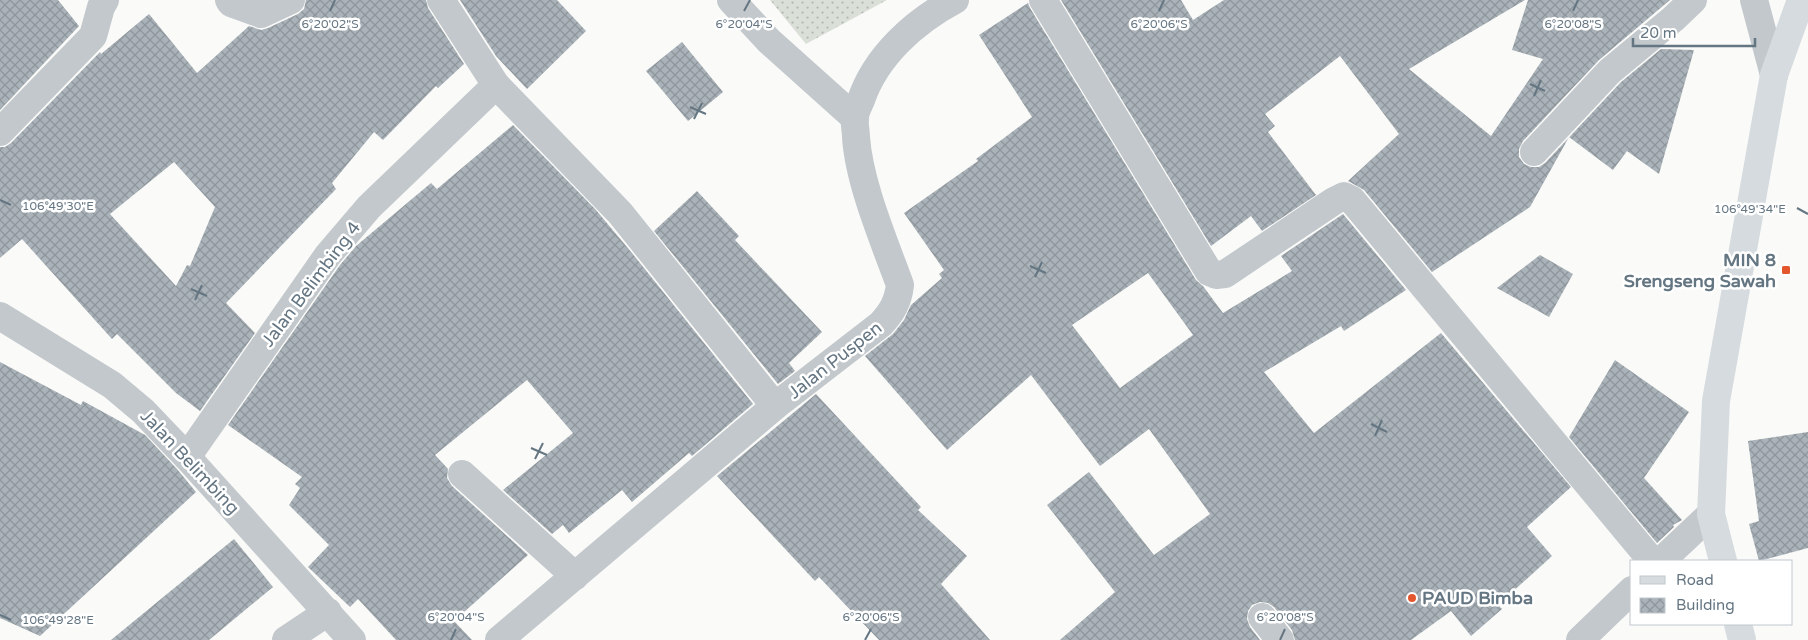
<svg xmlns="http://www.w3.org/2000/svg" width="1808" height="640" font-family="'Varela Round',sans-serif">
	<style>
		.grass { fill: url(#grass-dots) }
		.building { fill: url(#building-cross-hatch); fill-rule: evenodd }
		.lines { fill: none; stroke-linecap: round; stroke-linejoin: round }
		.minor { stroke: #c3c8cc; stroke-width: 28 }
		.major { stroke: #d6dbdf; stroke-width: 28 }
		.ticks { fill: none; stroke: #657683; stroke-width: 2 }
		.poi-dot { fill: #e4572e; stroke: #fff; stroke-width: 2 }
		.labels { text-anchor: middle; stroke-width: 5; stroke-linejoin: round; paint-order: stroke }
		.poi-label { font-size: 18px; font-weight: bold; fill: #657683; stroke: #fff; text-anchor: end }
		.street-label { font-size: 18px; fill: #657683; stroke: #fff }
		.ticks-label { font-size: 12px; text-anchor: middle; fill: #657683; stroke: #fff; stroke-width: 5; stroke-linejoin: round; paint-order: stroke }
	</style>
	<defs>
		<pattern id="grass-dots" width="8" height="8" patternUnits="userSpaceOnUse" patternTransform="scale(1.25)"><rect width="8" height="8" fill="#dadfd7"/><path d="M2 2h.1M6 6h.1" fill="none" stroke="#b4b9b4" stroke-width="1.8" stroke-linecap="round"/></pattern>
		<pattern id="building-cross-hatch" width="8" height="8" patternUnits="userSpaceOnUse" patternTransform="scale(1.25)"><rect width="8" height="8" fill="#aab3b9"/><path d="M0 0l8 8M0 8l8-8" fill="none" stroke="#8e969c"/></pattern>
	</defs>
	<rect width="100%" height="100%" fill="#fafaf8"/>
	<path class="grass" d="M 770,0 L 887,0 L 806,44 Z"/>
	<g class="building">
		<path d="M 0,0 L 58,0 L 79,26 L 0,110 Z"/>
		<path d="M 306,0 L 426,0 L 428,8 L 464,64 L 438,88 L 436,86 L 383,140 L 374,132 L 332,183 L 336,189 L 226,303 L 255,333 L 200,411 L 176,393 L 117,334 L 112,339 L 22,239 L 0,258 L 0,147 L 5,147 L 11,143 L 100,52 L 101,54 L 149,14 L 197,73 L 249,26 L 261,30 L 268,28 L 298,14 L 304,9 ZM 174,162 L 215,207 L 190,266 L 187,265 L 176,286 L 110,214 Z"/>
		<path d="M 460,0 L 557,0 L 586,31 L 527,89 L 496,56 Z"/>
		<path d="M 1061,0 L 1181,0 L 1193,20 L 1224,0 L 1525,0 L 1409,69 L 1491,136 L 1543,59 L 1512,50 L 1528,0 L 1670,0 L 1599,60 L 1523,141 L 1519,149 L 1519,157 L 1524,164 L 1531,167 L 1539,167 L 1545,163 L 1621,82 L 1661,49 L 1694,50 L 1659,174 L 1627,151 L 1613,170 L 1569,137 L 1530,207 L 1432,272 L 1364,190 L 1348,181 L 1399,134 L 1340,56 L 1265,114 L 1275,126 L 1268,132 L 1316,195 L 1262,231 L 1251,216 L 1211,246 Z"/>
		<path d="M 1028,3 L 1030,8 L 1196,280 L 1203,286 L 1223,313 L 1292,271 L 1281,256 L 1343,214 L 1406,290 L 1344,331 L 1341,326 L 1264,372 L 1314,433 L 1441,333 L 1571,487 L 1527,527 L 1552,556 L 1498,605 L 1502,609 L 1471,636 L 1451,611 L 1411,640 L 1295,640 L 1292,630 L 1274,607 L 1268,603 L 1260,602 L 1252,605 L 1248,611 L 1247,619 L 1250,627 L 1260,640 L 1060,640 L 1115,592 L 1047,505 L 1089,472 L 1154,555 L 1210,514 L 1149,429 L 1100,466 L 1031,375 L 947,450 L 865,356 L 893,334 L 904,320 L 911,305 L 942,278 L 939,274 L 944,270 L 904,213 L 978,161 L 976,159 L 1032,117 L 979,35 ZM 1148,273 L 1193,335 L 1120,388 L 1072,325 Z"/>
		<path d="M 682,42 L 723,92 L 688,121 L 646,71 Z"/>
		<path d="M 513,125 L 596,210 L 632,253 L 753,404 L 692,456 L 689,453 L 632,502 L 622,490 L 569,533 L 563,525 L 552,534 L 503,490 L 573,433 L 527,380 L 435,455 L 448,469 L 447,478 L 452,486 L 528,555 L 454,621 L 472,640 L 396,640 L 358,599 L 350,607 L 308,567 L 329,545 L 289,505 L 300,488 L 295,484 L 302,477 L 228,425 L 340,265 L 356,246 L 431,183 L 437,189 Z"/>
		<path d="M 697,191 L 739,236 L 735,240 L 822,332 L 789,363 L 795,371 L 778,384 L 654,231 Z"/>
		<path d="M 1540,255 L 1573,274 L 1549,317 L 1497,288 Z"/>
		<path d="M 1615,360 L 1689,412 L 1644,478 L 1682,520 L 1673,525 L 1674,527 L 1657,543 L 1569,437 Z"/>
		<path d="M 0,362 L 81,405 L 83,401 L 145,435 L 177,469 L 196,492 L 40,636 L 0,618 Z"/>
		<path d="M 816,394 L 921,507 L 918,510 L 967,556 L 941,584 L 990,640 L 879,640 L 819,577 L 815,581 L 717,476 Z"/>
		<path d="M 1808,432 L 1808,548 L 1759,561 L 1749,524 L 1759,521 L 1748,441 Z"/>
		<path d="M 234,539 L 273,587 L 209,640 L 111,640 Z"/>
	</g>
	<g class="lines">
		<g class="minor">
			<path d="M 229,0 L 231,3 L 261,14 L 291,0"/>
			<path d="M 441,0 L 496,85 L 620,213 L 775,406"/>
			<path d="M 731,0 L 769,41 L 855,118"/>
			<path d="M 1043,0 L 1209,272 L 1216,275 L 1225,274 L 1334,201 L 1344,196 L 1352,200 L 1652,561"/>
			<path d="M 1754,0 L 1774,75"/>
			<path d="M 0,132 L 93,36 L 101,7 L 105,0"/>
			<path d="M 1534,152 L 1610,71 L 1673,19 L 1693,0"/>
			<path d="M 0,316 L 112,385 L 143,411 L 187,457 L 352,640"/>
			<path d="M 187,457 L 328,255 L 369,207 L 496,85"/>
			<path d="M 462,474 L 575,576"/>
			<path d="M 1661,561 L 1711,514"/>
			<path d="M 1262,617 L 1280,640"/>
			<path d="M 286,640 L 328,612"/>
			<path d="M 499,640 L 775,406 L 881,324 C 892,312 898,302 900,285 C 884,241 859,183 856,137 C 856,131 854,124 855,118 C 855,112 859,105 861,100 C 876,56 914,22 955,0"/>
			<path d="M 1580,640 L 1632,590"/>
		</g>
		<g class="major">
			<path d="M 1723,561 L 1711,514 L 1716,401 L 1774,75 L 1801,0"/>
			<path d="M 1738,624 L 1742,640"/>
		</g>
	</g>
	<path class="ticks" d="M 330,11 L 335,0M 744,11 L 750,0M 1159,11 L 1164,0M 1573,11 L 1578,0M 1530,84 L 1545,91M 1534,96 L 1541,80M 690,107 L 706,114M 694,119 L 702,103M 0,200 L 11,205M 1797,208 L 1808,214M 1030,266 L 1046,273M 1035,277 L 1042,262M 191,289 L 207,296M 195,300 L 202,285M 1371,424 L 1387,432M 1375,436 L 1382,420M 531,448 L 547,455M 535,459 L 543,443M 0,615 L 11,620M 451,640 L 456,629M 865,640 L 871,629M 1280,640 L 1285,629"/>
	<g class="poi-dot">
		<rect x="1781" y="265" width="10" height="10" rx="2.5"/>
		<circle cx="1412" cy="598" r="5"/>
	</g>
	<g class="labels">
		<g class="poi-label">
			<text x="1776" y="266">MIN 8<tspan x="1776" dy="21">Srengseng Sawah</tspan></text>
			<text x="1422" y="604" text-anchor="start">PAUD Bimba</text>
		</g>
		<g class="street-label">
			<text transform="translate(311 284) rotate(-53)" y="6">Jalan Belimbing 4</text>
			<text transform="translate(835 360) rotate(-38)" y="6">Jalan Puspen</text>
			<text transform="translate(190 462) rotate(47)" y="6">Jalan Belimbing</text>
		</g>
	</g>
	<g class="ticks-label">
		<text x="330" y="28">6°20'02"S</text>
		<text x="744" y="28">6°20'04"S</text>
		<text x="1159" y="28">6°20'06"S</text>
		<text x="1573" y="28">6°20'08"S</text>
		<text x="58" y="210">106°49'30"E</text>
		<text x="1750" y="213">106°49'34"E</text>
		<text x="456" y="621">6°20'04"S</text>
		<text x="871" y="621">6°20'06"S</text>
		<text x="1285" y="621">6°20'08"S</text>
		<text x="58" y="624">106°49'28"E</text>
	</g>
	<rect x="1630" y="560" width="162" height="65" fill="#ffffff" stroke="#c1c8cd"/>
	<rect x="1640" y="576" width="25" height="8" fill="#d6dbdf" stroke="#c1c8cd"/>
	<text x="1676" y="585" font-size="15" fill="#657683">Road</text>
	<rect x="1640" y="598" width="25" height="15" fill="url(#building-cross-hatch)" stroke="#c1c8cd"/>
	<text x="1676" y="610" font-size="15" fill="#657683">Building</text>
	<path d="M1633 38v8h122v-8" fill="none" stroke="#657683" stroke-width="2.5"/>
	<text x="1640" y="38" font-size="15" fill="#657683" stroke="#ffffff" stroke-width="4" paint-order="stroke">20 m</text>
</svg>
